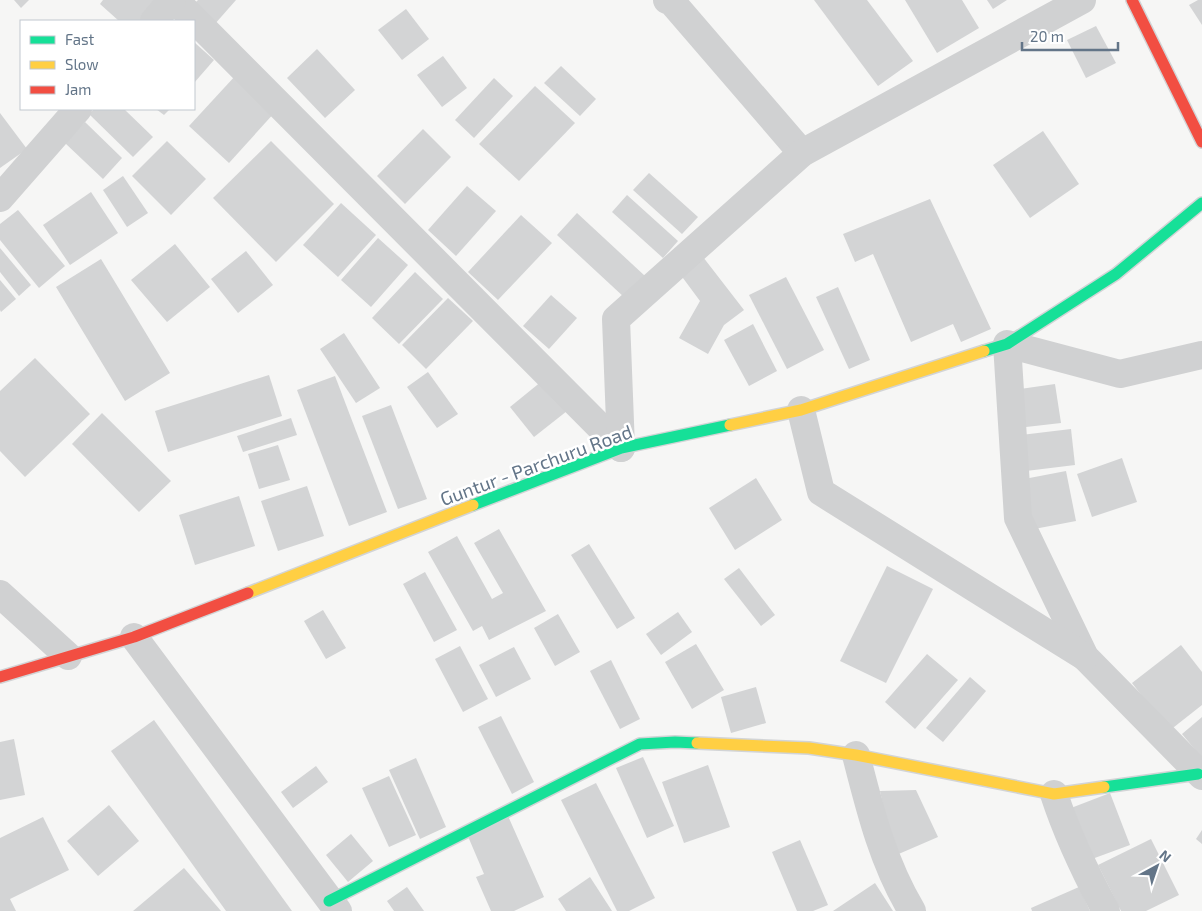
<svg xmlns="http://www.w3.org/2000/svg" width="1202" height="911" font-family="'Exo 2',sans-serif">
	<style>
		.building { fill: #d3d4d5 }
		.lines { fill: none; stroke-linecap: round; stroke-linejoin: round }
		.fast-casing { stroke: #d2d4d6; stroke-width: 14 }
		.slow-casing { stroke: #d2d4d6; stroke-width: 14 }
		.jam-casing { stroke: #d2d4d6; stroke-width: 14 }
		.street { stroke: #d0d1d2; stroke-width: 28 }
		.fast { stroke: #16e098; stroke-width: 11 }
		.slow { stroke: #ffcf43; stroke-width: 11 }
		.jam { stroke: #f24e42; stroke-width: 11 }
		.labels { text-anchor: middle; stroke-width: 5; stroke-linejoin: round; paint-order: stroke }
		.street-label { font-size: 19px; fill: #637588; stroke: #fff }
	</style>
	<rect width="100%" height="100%" fill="#f6f6f5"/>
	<g class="building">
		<path d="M 14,0 L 29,0 L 21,8 Z"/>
		<path d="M 103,0 L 163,0 L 144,21 L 119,21 L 100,4 Z"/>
		<path d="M 198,0 L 236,0 L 214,25 L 193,5 Z"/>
		<path d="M 814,0 L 867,0 L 913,61 L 878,86 Z"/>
		<path d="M 905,0 L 962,0 L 979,28 L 937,53 Z"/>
		<path d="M 987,0 L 1007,0 L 993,9 Z"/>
		<path d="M 1198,0 L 1202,0 L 1202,25 L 1189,5 Z"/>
		<path d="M 406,9 L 429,39 L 402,60 L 378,30 Z"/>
		<path d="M 1096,26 L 1116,63 L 1086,78 L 1067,40 Z"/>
		<path d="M 194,42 L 214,60 L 194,83 Z"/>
		<path d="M 317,49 L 355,90 L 325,118 L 287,78 Z"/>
		<path d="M 443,56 L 467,88 L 442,107 L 417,75 Z"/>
		<path d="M 561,66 L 596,99 L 580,116 L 544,83 Z"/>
		<path d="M 236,75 L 276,111 L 229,163 L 189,126 Z"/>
		<path d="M 494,78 L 513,96 L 474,138 L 455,120 Z"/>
		<path d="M 535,86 L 575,123 L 519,181 L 479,144 Z"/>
		<path d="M 94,109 L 124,109 L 153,137 L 133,157 L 89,114 Z"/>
		<path d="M 156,109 L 170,109 L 164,115 Z"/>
		<path d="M 0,113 L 27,149 L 0,168 Z"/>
		<path d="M 85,122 L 122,158 L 103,179 L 65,143 Z"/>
		<path d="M 423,129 L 451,157 L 405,204 L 377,176 Z"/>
		<path d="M 1043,131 L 1079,184 L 1030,218 L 993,165 Z"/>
		<path d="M 167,141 L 206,179 L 171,215 L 132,176 Z"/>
		<path d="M 271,141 L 334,204 L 276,262 L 213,198 Z"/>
		<path d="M 649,173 L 698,217 L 682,234 L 633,190 Z"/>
		<path d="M 123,176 L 148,213 L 127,227 L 103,190 Z"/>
		<path d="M 467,186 L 496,211 L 456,256 L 428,230 Z"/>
		<path d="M 91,192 L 118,233 L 70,265 L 43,225 Z"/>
		<path d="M 627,195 L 678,241 L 663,258 L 612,212 Z"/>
		<path d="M 930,199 L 991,329 L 961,342 L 953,324 L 911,342 L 873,254 L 855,262 L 843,234 Z"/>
		<path d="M 341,203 L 376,235 L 338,277 L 303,245 Z"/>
		<path d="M 18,210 L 65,266 L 39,288 L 0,240 L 0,224 Z"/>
		<path d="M 577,213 L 645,276 L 625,298 L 557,235 Z"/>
		<path d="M 521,215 L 552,243 L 498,300 L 468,272 Z"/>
		<path d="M 378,238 L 408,265 L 371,307 L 341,280 Z"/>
		<path d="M 175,244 L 210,287 L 167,322 L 131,280 Z"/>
		<path d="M 0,248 L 31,285 L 19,296 L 0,272 Z"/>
		<path d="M 246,251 L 273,285 L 238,313 L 211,279 Z"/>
		<path d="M 703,257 L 744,310 L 724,325 L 708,354 L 679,338 L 700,301 L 680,274 Z"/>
		<path d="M 101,259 L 170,373 L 125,401 L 56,287 Z"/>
		<path d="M 415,272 L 443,299 L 399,344 L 372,318 Z"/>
		<path d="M 786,277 L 824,350 L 787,369 L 749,295 Z"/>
		<path d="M 0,280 L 16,299 L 1,312 L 0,310 Z"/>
		<path d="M 838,287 L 870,360 L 849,369 L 816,297 Z"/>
		<path d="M 551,295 L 577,318 L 549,349 L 523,326 Z"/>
		<path d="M 448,298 L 473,321 L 426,369 L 402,345 Z"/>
		<path d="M 753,324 L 777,371 L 749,386 L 724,340 Z"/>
		<path d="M 344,333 L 380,388 L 356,403 L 320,349 Z"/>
		<path d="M 35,358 L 90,414 L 25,477 L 0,451 L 0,391 Z"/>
		<path d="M 428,372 L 458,414 L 437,428 L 407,387 Z"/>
		<path d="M 269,375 L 282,416 L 168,452 L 155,411 Z"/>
		<path d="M 335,376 L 387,512 L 349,526 L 297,390 Z"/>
		<path d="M 542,381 L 567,411 L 534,437 L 510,407 Z"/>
		<path d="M 1055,384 L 1061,423 L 1026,427 L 1020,389 Z"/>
		<path d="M 391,405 L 427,499 L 398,509 L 362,416 Z"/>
		<path d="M 102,413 L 171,481 L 139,512 L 72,444 Z"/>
		<path d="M 291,418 L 297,435 L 243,452 L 237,436 Z"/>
		<path d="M 1071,429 L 1075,465 L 1026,471 L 1021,435 Z"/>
		<path d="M 278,445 L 290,480 L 259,489 L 248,454 Z"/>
		<path d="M 1122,458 L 1137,502 L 1092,517 L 1077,474 Z"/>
		<path d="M 1066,471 L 1076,521 L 1029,530 L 1019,480 Z"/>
		<path d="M 756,478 L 782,520 L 735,550 L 709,508 Z"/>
		<path d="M 307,486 L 324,536 L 278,551 L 261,501 Z"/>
		<path d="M 239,496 L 255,546 L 195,565 L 179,515 Z"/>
		<path d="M 499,529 L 546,611 L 489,640 L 482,626 L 473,631 L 428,552 L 457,536 L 492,599 L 503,593 L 474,543 Z"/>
		<path d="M 589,544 L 635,618 L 617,629 L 571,555 Z"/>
		<path d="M 887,566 L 933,589 L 886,683 L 840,661 Z"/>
		<path d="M 739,568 L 775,615 L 761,626 L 724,579 Z"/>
		<path d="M 425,572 L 457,630 L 434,642 L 403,584 Z"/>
		<path d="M 323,610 L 346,648 L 326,659 L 304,621 Z"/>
		<path d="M 678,612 L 692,632 L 661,655 L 646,634 Z"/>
		<path d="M 558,614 L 580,652 L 555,666 L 534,628 Z"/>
		<path d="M 696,644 L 724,690 L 692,709 L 665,662 Z"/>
		<path d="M 1181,645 L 1202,672 L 1202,705 L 1169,731 L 1132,683 Z"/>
		<path d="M 460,646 L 488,699 L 463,712 L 435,659 Z"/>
		<path d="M 514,647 L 531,679 L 496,697 L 479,665 Z"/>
		<path d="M 927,654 L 958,680 L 915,729 L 885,702 Z"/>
		<path d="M 611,660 L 640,719 L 620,729 L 590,671 Z"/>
		<path d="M 970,677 L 986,691 L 943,742 L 926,728 Z"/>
		<path d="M 756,687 L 766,723 L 731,733 L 721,697 Z"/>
		<path d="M 501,716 L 534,782 L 512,794 L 478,727 Z"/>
		<path d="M 1202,717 L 1202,758 L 1182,734 Z"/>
		<path d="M 154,720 L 292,911 L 226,911 L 111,751 Z"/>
		<path d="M 14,739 L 25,795 L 0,800 L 0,742 Z"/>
		<path d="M 643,757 L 674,826 L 647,838 L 616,768 Z"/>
		<path d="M 416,758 L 446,827 L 420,839 L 389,770 Z"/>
		<path d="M 708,765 L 730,827 L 684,843 L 662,782 Z"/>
		<path d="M 316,766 L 328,782 L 293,808 L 281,792 Z"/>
		<path d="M 389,776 L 416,835 L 389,847 L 362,788 Z"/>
		<path d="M 596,783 L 655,898 L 629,911 L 617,911 L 561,800 Z"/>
		<path d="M 916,790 L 938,837 L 894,856 L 880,791 Z"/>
		<path d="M 1110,793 L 1130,845 L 1092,859 L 1071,808 Z"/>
		<path d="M 109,805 L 139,841 L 98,876 L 67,841 Z"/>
		<path d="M 508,816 L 544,897 L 514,911 L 491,911 L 476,877 L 484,874 L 467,834 Z"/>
		<path d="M 43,817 L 69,870 L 10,899 L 16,911 L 0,911 L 0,838 Z"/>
		<path d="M 1202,830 L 1202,844 L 1196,839 Z"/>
		<path d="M 351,834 L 373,861 L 348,882 L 326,855 Z"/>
		<path d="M 1151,839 L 1179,895 L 1146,911 L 1121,911 L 1098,865 Z"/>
		<path d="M 800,840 L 828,905 L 813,911 L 797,911 L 772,852 Z"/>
		<path d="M 184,868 L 221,911 L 133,911 Z"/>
		<path d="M 590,877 L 612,911 L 566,911 L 558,899 Z"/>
		<path d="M 875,883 L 893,911 L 833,911 Z"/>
		<path d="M 407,887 L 424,911 L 394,911 L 387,901 Z"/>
		<path d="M 1079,887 L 1090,911 L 1032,911 L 1031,908 Z"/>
	</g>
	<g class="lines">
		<defs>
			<g id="fast">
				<path d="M 984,351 L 1007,344 L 1116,274 L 1202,203"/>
				<path d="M 473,505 L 621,448 L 730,425"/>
				<path d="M 1104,787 L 1198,774"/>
				<path d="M 329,901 L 640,744 L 675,742 L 697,743"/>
			</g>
			<g id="slow">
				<path d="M 730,425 L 801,410 L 984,351"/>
				<path d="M 248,593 L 473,505"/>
				<path d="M 697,743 L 809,748 L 856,755 L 1054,794 L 1104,787"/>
			</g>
			<g id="jam">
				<path d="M 1132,0 L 1202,142"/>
				<path d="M 0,677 L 134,637 L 248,593"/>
			</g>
		</defs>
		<use href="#fast" class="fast-casing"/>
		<use href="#slow" class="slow-casing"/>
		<use href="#jam" class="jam-casing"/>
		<g class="street">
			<path d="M 175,0 L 621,448"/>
			<path d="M 667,0 L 672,2 L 802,153"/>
			<path d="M 154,21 L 172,0"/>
			<path d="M 0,198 L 78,109"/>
			<path d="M 1202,355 L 1120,374 L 1007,344 L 1018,518 L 1085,657 L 1202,776"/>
			<path d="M 801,410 L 821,492 L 1085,657"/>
			<path d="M 621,448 L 616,319 L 802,153 L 1082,0"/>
			<path d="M 0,594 L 68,656"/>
			<path d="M 134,637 L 338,911"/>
			<path d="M 856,755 C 870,810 883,863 912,911"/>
			<path d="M 1054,794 C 1068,837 1085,872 1106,911"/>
		</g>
		<use href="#fast" class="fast"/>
		<use href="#slow" class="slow"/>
		<use href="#jam" class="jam"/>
	</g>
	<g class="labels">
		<g class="street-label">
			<text transform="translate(536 465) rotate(-20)" y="7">Guntur - Parchuru Road</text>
		</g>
	</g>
	<rect x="20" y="20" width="175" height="90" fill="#ffffff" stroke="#c1c8cf"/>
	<rect x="30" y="36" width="25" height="8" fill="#16e098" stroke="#c1c8cf"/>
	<text x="65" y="45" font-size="15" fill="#637588">Fast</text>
	<rect x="30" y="61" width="25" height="8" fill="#ffcf43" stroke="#c1c8cf"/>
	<text x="65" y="70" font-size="15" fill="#637588">Slow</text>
	<rect x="30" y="86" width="25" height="8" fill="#f24e42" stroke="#c1c8cf"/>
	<text x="65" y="95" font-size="15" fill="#637588">Jam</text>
	<g transform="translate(1157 866) rotate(40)" stroke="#ffffff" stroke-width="4" paint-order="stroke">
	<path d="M0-4L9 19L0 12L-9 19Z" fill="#637588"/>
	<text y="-8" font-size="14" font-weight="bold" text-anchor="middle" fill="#637588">N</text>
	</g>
	<path d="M1022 42v8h96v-8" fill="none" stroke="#637588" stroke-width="2.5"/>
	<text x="1030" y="42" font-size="15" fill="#637588" stroke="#ffffff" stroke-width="4" paint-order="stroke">20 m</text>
</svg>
